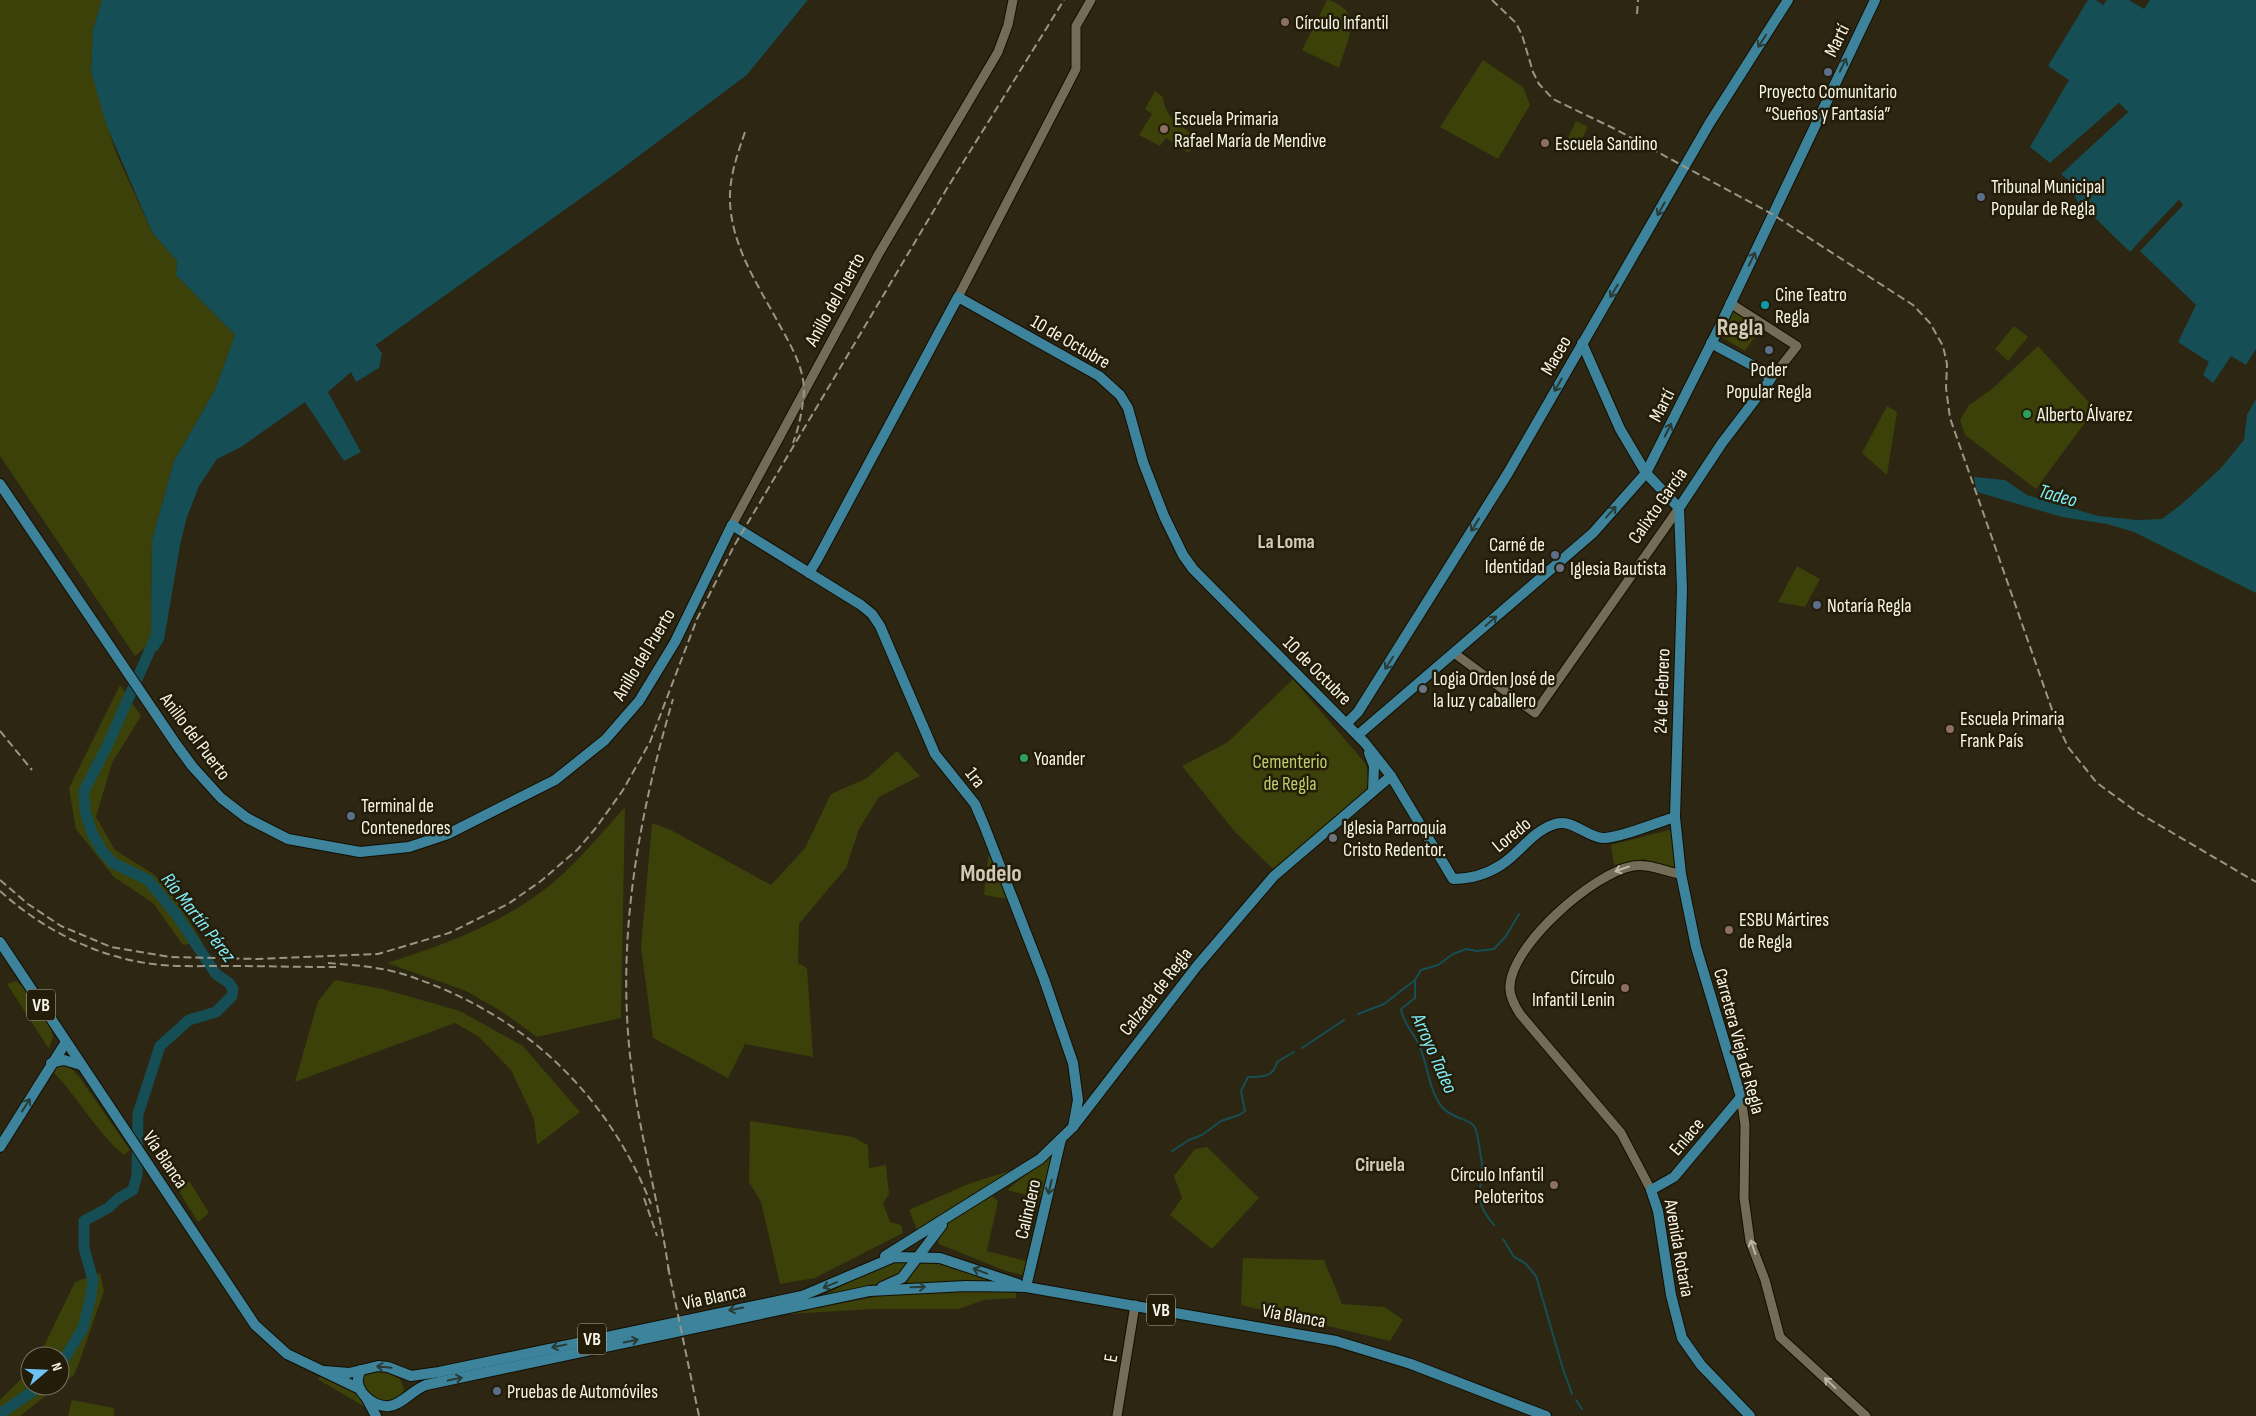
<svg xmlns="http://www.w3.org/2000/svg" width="2256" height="1416" font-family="'Sofia Sans Condensed',sans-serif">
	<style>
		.green { fill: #3b4109 }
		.water { fill: #154f55 }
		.pier { fill: #2c2612 }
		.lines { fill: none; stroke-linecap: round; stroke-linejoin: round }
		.stream { stroke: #154f55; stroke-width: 2 }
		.river { stroke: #154f55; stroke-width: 11 }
		.minor-casing { stroke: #140e00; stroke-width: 11 }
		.major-casing { stroke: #140e00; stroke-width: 12 }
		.minor { stroke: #736d57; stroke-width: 9 }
		.major { stroke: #3c839b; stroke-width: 10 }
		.rail { stroke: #9a9585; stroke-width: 2; stroke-dasharray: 8 4; stroke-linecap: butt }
		.oneway { stroke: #2a3b35 }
		.oneway2 { stroke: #bcb8a7 }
		.education-dot { fill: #8d6e63; stroke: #221c09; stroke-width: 2 }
		.service-dot { fill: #5c6f8a; stroke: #221c09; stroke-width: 2 }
		.culture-dot { fill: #0f9aa8; stroke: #221c09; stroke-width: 2 }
		.leisure-dot { fill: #2e9e5b; stroke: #221c09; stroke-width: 2 }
		.worship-dot { fill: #6b7280; stroke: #221c09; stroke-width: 2 }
		.labels { text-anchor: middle; stroke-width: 5; stroke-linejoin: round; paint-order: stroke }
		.shield { fill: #221c09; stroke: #b8b4a5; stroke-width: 1 }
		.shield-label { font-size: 18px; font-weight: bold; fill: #f8f5e8 }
		.poi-label { font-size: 19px; fill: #f8f5e8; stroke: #221c09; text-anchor: start }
		.street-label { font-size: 19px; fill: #f8f5e8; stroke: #221c09 }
		.park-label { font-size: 19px; fill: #becd68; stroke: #221c09 }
		.water-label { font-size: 20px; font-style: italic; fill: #7fedf9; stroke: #221c09 }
		.neighbourhood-label { font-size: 20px; font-weight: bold; fill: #d2cab3; stroke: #221c09 }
		.district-label { font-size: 24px; font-weight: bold; fill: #d2cab3; stroke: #221c09 }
	</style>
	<rect width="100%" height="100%" fill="#2c2612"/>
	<g class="green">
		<path d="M 0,0 L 102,0 L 93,30 L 91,71 L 116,153 L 152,232 L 177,261 L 176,275 L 235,335 L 215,390 L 174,461 L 152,540 L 151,634 L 147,646 L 135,656 L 0,456 Z"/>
		<path d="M 1327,0 C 1333,0 1337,4 1342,7 C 1361,20 1344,49 1339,68 L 1302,50 Z"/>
		<path d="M 1483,60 L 1523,87 L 1530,105 L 1498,159 L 1440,127 Z"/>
		<path d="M 1155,91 L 1163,97 C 1165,119 1182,127 1199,138 L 1189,153 L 1166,138 L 1160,146 L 1139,135 L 1152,114 L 1145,109 Z"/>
		<path d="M 1576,121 L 1588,127 L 1578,148 L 1566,142 Z"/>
		<path d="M 1732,310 L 1761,328 L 1745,351 L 1720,336 Z"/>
		<path d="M 2014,326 L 2028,337 L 2008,361 L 1995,349 Z"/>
		<path d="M 2038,346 L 2095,409 L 2036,489 L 1965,435 L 1960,420 L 1968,406 L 1993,388 Z"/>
		<path d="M 1887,406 L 1897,412 L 1887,475 L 1862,453 Z"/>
		<path d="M 1797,566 L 1820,579 L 1805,607 L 1778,602 Z"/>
		<path d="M 1293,679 L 1366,764 L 1370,788 L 1273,869 L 1235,832 L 1182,766 L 1228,742 Z"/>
		<path d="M 120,685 L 141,716 L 112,763 L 96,817 L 115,850 L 155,875 L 179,904 L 202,942 L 183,945 L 153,903 L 114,877 L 76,829 L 69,788 Z"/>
		<path d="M 897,751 L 920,776 L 879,797 L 859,829 L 846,868 L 799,924 L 798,963 L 807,968 L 813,1057 L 745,1044 L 728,1078 L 653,1038 L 641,947 L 652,823 L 671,830 L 771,885 L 805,848 L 831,794 L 867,778 Z"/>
		<path d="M 625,807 L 621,1018 L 537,1037 L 501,1011 L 466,991 L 387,963 C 452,942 518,918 568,869 C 588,850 606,828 625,807 Z"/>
		<path d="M 1673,829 L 1675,870 L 1644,859 L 1614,865 L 1611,845 Z"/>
		<path d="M 989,851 L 1007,899 L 984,895 Z"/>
		<path d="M 335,980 L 383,989 L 460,1011 L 523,1046 L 580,1112 L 537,1145 L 534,1119 L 511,1070 L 478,1036 L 455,1023 L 295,1082 L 318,1001 Z"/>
		<path d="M 16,981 L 22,986 L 51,1029 L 53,1037 L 49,1049 L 7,984 Z"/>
		<path d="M 63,1065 L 73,1070 L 80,1078 L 130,1150 L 124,1155 C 96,1132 79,1098 53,1072 L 55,1068 Z"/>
		<path d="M 750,1121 L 853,1137 L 868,1145 L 869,1168 L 886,1165 L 889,1194 L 883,1203 L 890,1222 L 901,1225 L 903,1233 L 815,1278 L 780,1284 L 761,1202 L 749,1182 Z"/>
		<path d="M 1207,1147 L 1259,1198 L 1212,1249 L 1170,1215 L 1182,1198 L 1174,1176 L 1195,1149 Z"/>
		<path d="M 1053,1153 L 1044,1197 L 1034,1197 L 1007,1190 Z"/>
		<path d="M 1019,1168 L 917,1230 L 909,1210 L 968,1184 Z"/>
		<path d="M 188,1182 L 190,1182 L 209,1213 L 198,1222 L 180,1193 L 181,1185 Z"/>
		<path d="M 992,1196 L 998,1201 L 987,1251 L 1029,1262 L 1026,1276 L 1003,1270 L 939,1244 C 929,1226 980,1203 992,1196 Z"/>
		<path d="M 1243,1258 L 1324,1260 L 1342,1304 L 1385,1307 L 1403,1320 L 1390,1341 L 1241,1305 Z"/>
		<path d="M 912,1259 L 893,1280 L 820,1297 L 890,1261 Z"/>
		<path d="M 920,1260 C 936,1259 978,1270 988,1282 L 907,1283 Z"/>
		<path d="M 100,1273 L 104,1291 L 79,1363 L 74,1375 L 60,1385 L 60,1356 L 39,1356 L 75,1282 Z"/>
		<path d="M 943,1290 L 1016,1290 L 1016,1298 L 984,1300 L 959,1309 L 873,1309 L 788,1314 L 900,1292 Z"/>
		<path d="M 30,1370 L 30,1386 L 58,1386 L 20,1416 L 0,1416 L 0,1400 Z"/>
		<path d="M 376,1372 L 387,1373 L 400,1379 L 404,1389 L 402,1396 C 389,1406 377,1400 366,1392 L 362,1379 L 365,1375 Z"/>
		<path d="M 322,1376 L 356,1391 L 372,1411 L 319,1380 L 318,1378 Z"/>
		<path d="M 72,1400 L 114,1408 L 114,1416 L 68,1416 Z"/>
	</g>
	<g class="water">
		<path d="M 102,0 L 808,0 L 747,75 L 615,174 L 376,345 L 382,353 L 379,368 L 356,382 L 351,372 L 328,392 L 361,452 L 344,461 L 305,402 L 241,447 L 217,459 L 199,486 L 187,517 L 180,545 L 164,640 L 157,651 L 149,654 L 147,646 L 151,634 L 152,540 L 174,461 L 215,390 L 235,335 L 176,275 L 177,261 L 152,232 L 106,124 L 91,71 L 93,30 Z"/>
		<path d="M 2088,0 L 2096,0 L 2103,5 L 2107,0 L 2129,0 L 2144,9 L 2150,0 L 2256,0 L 2256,349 L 2246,365 L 2231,356 L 2213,383 L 2203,375 L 2209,362 L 2178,342 L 2196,305 L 2140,251 L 2183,205 L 2179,200 L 2130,252 L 2090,213 L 2083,212 L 2074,194 L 2066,186 L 2068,180 L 2061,174 L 2128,112 L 2119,103 L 2050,163 L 2030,147 L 2069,80 L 2048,66 Z"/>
		<path d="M 2256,399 L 2256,593 L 2134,532 L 2107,524 L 2062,517 L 1977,492 L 1974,477 L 2005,480 L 2027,495 L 2098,516 L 2137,520 L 2162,519 L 2183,503 L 2220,469 L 2244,440 L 2247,415 Z"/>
	</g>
	<g class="pier">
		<path d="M 808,0 L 811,0 L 749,77 L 617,176 L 380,345 L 384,352 L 382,353 L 376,345 L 615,174 L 747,75 Z"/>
		<path d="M 2119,103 L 2128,112 L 2061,174 L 2059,172 L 2125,112 L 2119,106 L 2052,165 L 2050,163 Z"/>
		<path d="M 2179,200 L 2183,204 L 2140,251 L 2138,249 L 2179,203 L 2137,248 L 2135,246 Z"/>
	</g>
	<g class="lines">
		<g class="stream">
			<path d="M 1358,1014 L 1384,1004 L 1415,980"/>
			<path d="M 1302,1048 L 1344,1020"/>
			<path d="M 1172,1151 L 1189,1140 L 1202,1135 L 1221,1121 L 1239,1115 L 1245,1111 L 1241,1091 L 1248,1077 C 1262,1077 1273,1078 1277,1062 L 1294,1052"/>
			<path d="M 1494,1225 C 1476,1204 1479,1197 1482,1172 C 1483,1163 1480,1153 1479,1145 C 1478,1139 1477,1131 1474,1126 C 1468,1118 1452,1119 1442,1107 C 1428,1089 1428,1063 1418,1043 C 1412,1031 1403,1022 1401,1009 L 1415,998 L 1415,980 L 1421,970 L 1438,965 L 1453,954 L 1466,949 L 1477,951 L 1494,949 L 1506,936 L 1519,914"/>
			<path d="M 1503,1239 L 1514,1257 L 1525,1263 L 1536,1276 L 1562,1366 L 1572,1394"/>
			<path d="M 1576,1400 L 1582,1409"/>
		</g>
		<g class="river">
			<path d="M 60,1366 L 83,1328 L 91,1296 L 93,1280 L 84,1248 L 84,1221 L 108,1208 L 119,1198 L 133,1190 L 137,1175 L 138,1114 L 160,1046 L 189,1020 L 216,1012 L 232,996 L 233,989 L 229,983 L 216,974 L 176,914 L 148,880 L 113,863 L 102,851 L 92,833 L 85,811 L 84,791 L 108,744 L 154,641"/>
			<path d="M 0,1414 L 40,1386"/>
		</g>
		<defs>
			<g id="minor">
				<path d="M 958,297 L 1076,69 L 1076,26 L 1091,0"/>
				<path d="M 1730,303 L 1797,346 L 1770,380"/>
				<path d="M 732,525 L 878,255 L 998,52 L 1008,25 L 1013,0"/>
				<path d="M 1454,653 L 1535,713 L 1679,508"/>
				<path d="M 1741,1097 L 1745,1125 L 1744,1198 L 1750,1241 L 1765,1280 L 1780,1337 L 1866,1416"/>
				<path d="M 1651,1190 L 1621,1133 L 1520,1014 C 1515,1006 1509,996 1510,986 C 1512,944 1594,873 1633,866 C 1648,863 1666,872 1681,874"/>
				<path d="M 1117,1416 L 1135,1305"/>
			</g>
			<g id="major">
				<path d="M 1582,343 L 1620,429 L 1646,473 L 1679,508"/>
				<path d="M 0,484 L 176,744 L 192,766 L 221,798 L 247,818 L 288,839 L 360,852 L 409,847 L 448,834 L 555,780 L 605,740 L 639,701 L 675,642 L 732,525 L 861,605 L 872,614 L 880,626 L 935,754 L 975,804 L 984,825 L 1044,979 L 1073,1063 L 1078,1100 L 1073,1127"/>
				<path d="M 1679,508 L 1682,589 L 1675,817 L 1681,874 L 1696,947 L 1741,1097 L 1674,1177 L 1651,1190 L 1658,1211 L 1671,1295 L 1682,1338 L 1701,1365 L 1750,1416"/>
				<path d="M 1679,508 L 1722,443 L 1770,380 L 1765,372 L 1711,343"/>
				<path d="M 809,573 L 817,560 L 958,297 L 1099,376 L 1120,395 L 1128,408 L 1143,462 L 1164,516 L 1183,555 L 1193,569 L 1365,743 L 1391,776 L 1453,879 C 1469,879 1487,874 1501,865 C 1520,853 1532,831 1555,824 C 1573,819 1585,836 1602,838 C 1618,839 1658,822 1675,817"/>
				<path d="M 1347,723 L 1358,712 L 1508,473 L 1709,124 L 1788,0"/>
				<path d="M 1358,735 L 1593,533 L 1646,473 L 1719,328 L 1875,0"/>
				<path d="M 1369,753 L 1374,766 L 1373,791"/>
				<path d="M 0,942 L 255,1325 L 287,1354 L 360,1389"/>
				<path d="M 51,1063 L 64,1060 L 81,1065"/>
				<path d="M 0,1147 L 66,1042"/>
				<path d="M 885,1256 L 1040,1159 L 1073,1127 L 1197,966 L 1274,876 L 1391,776"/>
				<path d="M 882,1287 L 902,1278 L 942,1225"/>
				<path d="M 1026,1287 L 1061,1139"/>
				<path d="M 361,1370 C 350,1387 371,1408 389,1406 C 402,1405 412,1390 426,1385 L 869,1291 L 966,1286 L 1026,1287 L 1336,1341 L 1411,1364 L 1546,1416"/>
				<path d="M 324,1371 L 349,1373 L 378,1366 L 388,1367 L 411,1376 L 439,1372 L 802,1296 L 894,1257 L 940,1258 L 1018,1284"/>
				<path d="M 367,1399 L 376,1416"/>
			</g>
		</defs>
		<use href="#minor" class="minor-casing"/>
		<use href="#major" class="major-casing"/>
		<use href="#minor" class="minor"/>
		<use href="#major" class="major"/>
		<g class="rail">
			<path d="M 1492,0 L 1516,23 L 1522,35 L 1533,72 L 1539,84 L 1553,99 L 1615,129 L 1772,214 L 1913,305 L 1930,323 L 1943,346 L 1947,364 L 1946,388 L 1950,418 L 2056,721 L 2068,747 L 2097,783 L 2137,812 L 2256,882"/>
			<path d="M 1637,14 L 1638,0"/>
			<path d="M 745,132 C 737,155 729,178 730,202 C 732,247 758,285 779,324 C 790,344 804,367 804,391 C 803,407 799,428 793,443"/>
			<path d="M 0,731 L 32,770"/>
			<path d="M 0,880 L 28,904 L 61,926 L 111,947 L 170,957 L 257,959 L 378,954 L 449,933 L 508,904 L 541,881 L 578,849 L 595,829 L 623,790 L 650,742 L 697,619 L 734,546 L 946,190 L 1064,0"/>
			<path d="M 0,891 C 42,929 96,957 153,964 C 175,967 199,966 221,966 C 260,966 298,967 336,967"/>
			<path d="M 328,963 C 353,965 382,967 406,975 C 522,1013 606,1091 651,1204"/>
			<path d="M 644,1198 L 657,1236"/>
			<path d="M 668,1267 L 699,1416"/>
			<path d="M 669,1272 C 659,1202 639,1134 631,1064 C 616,939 638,819 673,699"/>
		</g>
	</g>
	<defs><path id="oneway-shaft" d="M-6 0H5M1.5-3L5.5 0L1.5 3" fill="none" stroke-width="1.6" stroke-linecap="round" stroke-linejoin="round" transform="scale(1.25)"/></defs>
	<g class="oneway">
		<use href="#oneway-shaft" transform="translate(1762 41) rotate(123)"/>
		<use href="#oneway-shaft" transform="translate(1843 65) rotate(-64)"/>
		<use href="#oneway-shaft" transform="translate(1661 209) rotate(119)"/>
		<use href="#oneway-shaft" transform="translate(1752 259) rotate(-64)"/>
		<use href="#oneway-shaft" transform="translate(1614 291) rotate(121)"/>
		<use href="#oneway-shaft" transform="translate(1558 385) rotate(120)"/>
		<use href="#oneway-shaft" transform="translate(1668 430) rotate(-63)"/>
		<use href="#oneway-shaft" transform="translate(1611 512) rotate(-48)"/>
		<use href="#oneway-shaft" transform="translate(1475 525) rotate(122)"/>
		<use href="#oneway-shaft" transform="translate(1491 621) rotate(-42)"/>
		<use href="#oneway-shaft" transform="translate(1389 663) rotate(123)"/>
		<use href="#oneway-shaft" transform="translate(26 1105) rotate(-58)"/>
		<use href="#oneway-shaft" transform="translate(1050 1187) rotate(103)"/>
		<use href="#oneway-shaft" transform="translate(980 1271) rotate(-159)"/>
		<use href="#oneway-shaft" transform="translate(830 1285) rotate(157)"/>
		<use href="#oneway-shaft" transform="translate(918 1287) rotate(-2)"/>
		<use href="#oneway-shaft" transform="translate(736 1309) rotate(168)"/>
		<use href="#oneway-shaft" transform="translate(631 1341) rotate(-12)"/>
		<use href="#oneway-shaft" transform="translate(559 1346) rotate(168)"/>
		<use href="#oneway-shaft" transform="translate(384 1367) rotate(-174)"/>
		<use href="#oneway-shaft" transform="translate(455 1379) rotate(-12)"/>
	</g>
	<g class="oneway2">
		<use href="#oneway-shaft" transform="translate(1622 869) rotate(161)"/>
		<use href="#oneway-shaft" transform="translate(1753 1247) rotate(-109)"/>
		<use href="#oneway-shaft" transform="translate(1830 1383) rotate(-137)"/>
	</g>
	<g class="education-dot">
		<circle cx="1285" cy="22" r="5"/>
		<circle cx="1164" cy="129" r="5"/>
		<circle cx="1545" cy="143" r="5"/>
		<circle cx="1950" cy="729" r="5"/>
		<circle cx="1729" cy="930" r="5"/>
		<circle cx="1625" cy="988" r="5"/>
		<circle cx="1554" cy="1185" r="5"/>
	</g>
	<g class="service-dot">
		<circle cx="1828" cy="72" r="5"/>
		<circle cx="1981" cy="197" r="5"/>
		<circle cx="1769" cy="350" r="5"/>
		<circle cx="1555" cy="555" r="5"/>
		<circle cx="1817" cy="605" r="5"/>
		<circle cx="351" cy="816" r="5"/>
		<circle cx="497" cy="1391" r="5"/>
	</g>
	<circle class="culture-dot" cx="1765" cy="305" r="5"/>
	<g class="leisure-dot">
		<circle cx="2027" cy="414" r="5"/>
		<circle cx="1024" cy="758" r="5"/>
	</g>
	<g class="worship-dot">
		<circle cx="1560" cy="568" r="5"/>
		<circle cx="1423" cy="689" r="5"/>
		<circle cx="1333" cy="838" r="5"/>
	</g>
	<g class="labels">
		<g class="shield">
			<rect x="27" y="989.5" width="28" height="31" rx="4"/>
			<rect x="1147" y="1294.5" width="28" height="31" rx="4"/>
			<rect x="578" y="1323.5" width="28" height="31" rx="4"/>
		</g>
		<g class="shield-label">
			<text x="41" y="1011">VB</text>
			<text x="1161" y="1316">VB</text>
			<text x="592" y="1345">VB</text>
		</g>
		<g class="poi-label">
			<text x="1295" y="29">Círculo Infantil</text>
			<text x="1828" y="98" text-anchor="middle">Proyecto Comunitario<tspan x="1828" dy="22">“Sueños y Fantasía”</tspan></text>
			<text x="1174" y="125">Escuela Primaria<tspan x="1174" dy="22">Rafael María de Mendive</tspan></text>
			<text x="1555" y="150">Escuela Sandino</text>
			<text x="1991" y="193">Tribunal Municipal<tspan x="1991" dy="22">Popular de Regla</tspan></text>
			<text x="1775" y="301">Cine Teatro<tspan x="1775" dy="22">Regla</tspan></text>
			<text x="1769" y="376" text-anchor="middle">Poder<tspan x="1769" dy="22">Popular Regla</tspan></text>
			<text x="2037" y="421">Alberto Álvarez</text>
			<text x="1545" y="551" text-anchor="end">Carné de<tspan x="1545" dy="22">Identidad</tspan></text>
			<text x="1570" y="575">Iglesia Bautista</text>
			<text x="1827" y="612">Notaría Regla</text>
			<text x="1433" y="685">Logia Orden José de<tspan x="1433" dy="22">la luz y caballero</tspan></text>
			<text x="1960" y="725">Escuela Primaria<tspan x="1960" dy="22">Frank País</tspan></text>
			<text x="1034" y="765">Yoander</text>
			<text x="361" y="812">Terminal de<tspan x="361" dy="22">Contenedores</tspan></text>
			<text x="1343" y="834">Iglesia Parroquia<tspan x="1343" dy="22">Cristo Redentor.</tspan></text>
			<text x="1739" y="926">ESBU Mártires<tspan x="1739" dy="22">de Regla</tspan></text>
			<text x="1615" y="984" text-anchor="end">Círculo<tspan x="1615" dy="22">Infantil Lenin</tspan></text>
			<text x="1544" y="1181" text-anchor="end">Círculo Infantil<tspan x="1544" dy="22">Peloteritos</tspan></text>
			<text x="507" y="1398">Pruebas de Automóviles</text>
		</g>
		<g class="street-label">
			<text transform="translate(1836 40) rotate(-64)" y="7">Martí</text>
			<text transform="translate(834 299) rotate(-61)" y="7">Anillo del Puerto</text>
			<text transform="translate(1071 341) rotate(30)" y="7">10 de Octubre</text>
			<text transform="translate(1555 355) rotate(-60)" y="7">Maceo</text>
			<text transform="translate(1661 405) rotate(-63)" y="7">Martí</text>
			<text transform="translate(1657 505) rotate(-55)" y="7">Calixto García</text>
			<text transform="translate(643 654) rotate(-59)" y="7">Anillo del Puerto</text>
			<text transform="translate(1318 670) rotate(45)" y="7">10 de Octubre</text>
			<text transform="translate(1661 691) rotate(-88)" y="7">24 de Febrero</text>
			<text transform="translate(196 736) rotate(53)" y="7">Anillo del Puerto</text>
			<text transform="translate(976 777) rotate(52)" y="7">1ra</text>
			<text transform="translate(1511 834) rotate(-39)" y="7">Loredo</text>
			<text transform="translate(1155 991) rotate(-52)" y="7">Calzada de Regla</text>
			<text transform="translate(1740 1041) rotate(75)" y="7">Carretera Vieja de Regla</text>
			<text transform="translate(1686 1136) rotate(-50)" y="7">Enlace</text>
			<text transform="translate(166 1159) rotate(56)" y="7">Vía Blanca</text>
			<text transform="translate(1027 1209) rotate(-77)" y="7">Calindero</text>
			<text transform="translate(1680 1248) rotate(80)" y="7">Avenida Rotaria</text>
			<text transform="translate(714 1296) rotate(-12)" y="7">Vía Blanca</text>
			<text transform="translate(1294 1315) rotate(10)" y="7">Vía Blanca</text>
			<text transform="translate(1110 1358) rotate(-81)" y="7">E</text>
		</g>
		<g class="park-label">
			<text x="1290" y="768">Cementerio<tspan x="1290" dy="22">de Regla</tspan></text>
		</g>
		<g class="water-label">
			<text transform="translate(2058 495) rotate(16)" y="7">Tadeo</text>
			<text transform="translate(199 917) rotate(52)" y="7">Río Martín Pérez</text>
			<text transform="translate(1435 1053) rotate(66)" y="7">Arroyo Tadeo</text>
		</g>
		<g class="neighbourhood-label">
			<text x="1286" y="548">La Loma</text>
			<text x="1380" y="1171">Ciruela</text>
		</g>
		<g class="district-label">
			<text x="1740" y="335">Regla</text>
			<text x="991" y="881">Modelo</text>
		</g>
	</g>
	<g transform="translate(45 1371) rotate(71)"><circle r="24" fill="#221c09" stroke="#787362"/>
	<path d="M0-4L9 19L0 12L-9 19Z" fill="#6ec2f3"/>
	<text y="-8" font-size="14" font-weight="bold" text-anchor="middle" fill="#f8f5e8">N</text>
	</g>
</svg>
